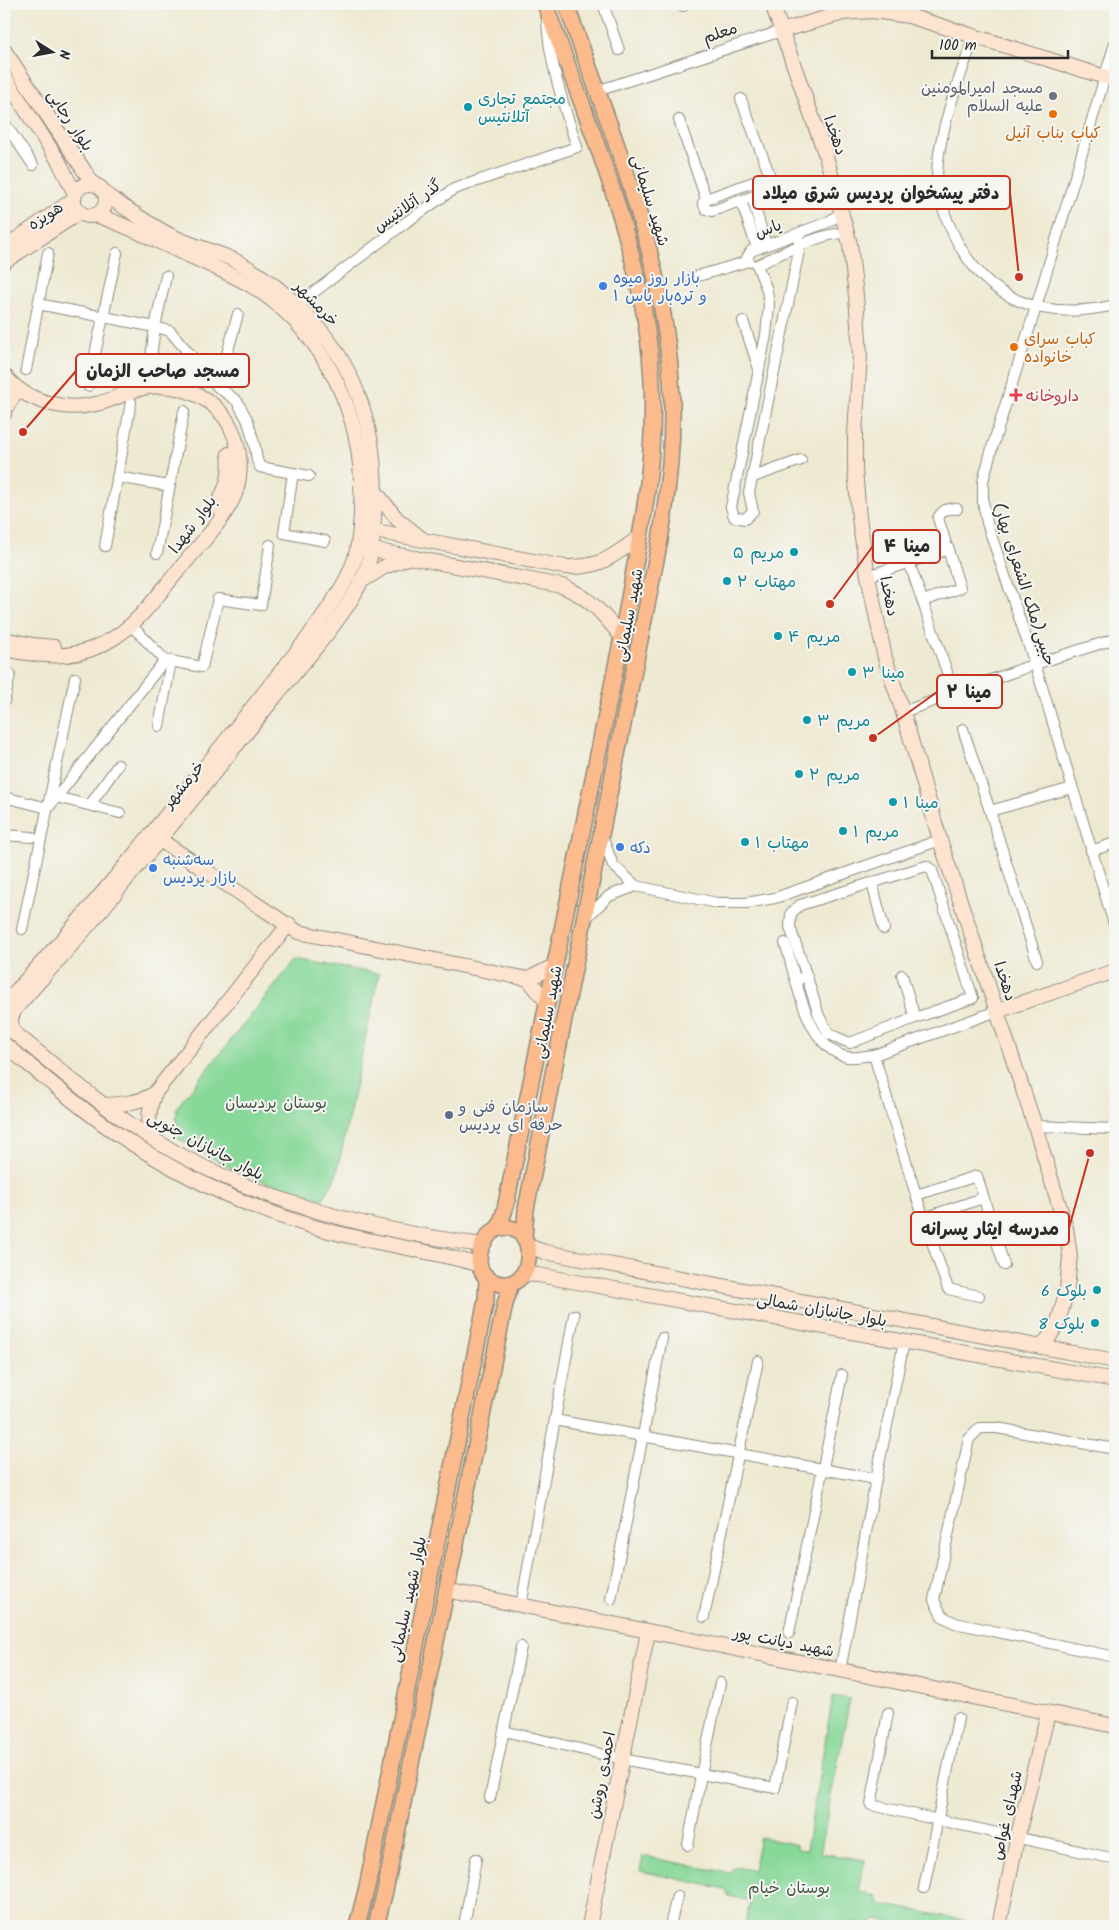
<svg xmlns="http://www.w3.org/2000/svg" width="1119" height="1930" font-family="Kalam,'Playpen Sans Arabic',sans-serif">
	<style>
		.green { fill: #87d899; stroke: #598262 }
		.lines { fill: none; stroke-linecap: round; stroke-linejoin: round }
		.street-casing { stroke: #8c8a7e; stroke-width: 12 }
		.secondary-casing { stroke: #8c8a7e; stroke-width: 16 }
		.primary-casing { stroke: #8c8a7e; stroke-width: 18 }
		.street { stroke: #fff; stroke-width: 10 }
		.secondary { stroke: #fde4d1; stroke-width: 14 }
		.primary { stroke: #fbbb8d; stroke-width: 15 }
		.worship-dot { fill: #6b7280; stroke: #f6f6f2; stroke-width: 2 }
		.culture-dot { fill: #0f9aa8; stroke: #f6f6f2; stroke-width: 2 }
		.food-dot { fill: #e8710a; stroke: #f6f6f2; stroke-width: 2 }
		.shop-dot { fill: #3f7fe0; stroke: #f6f6f2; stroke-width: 2 }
		.health-dot { fill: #e0444e; stroke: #f6f6f2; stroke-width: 2 }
		.service-dot { fill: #5c6f8a; stroke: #f6f6f2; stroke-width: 2 }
		.labels { text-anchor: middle; stroke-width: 4; stroke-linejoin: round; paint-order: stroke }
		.street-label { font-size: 16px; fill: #2b2b2b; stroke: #f6f6f2 }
		.worship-label { font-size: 16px; fill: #5b616d; stroke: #f6f6f2; text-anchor: end }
		.culture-label { font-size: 16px; fill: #0d838f; stroke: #f6f6f2; text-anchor: start }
		.food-label { font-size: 16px; fill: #c56008; stroke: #f6f6f2 }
		.shop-label { font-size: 16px; fill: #366cbe; stroke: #f6f6f2; text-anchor: start }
		.health-label { font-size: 16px; fill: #be3a42; stroke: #f6f6f2; text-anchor: start }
		.park-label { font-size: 16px; fill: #425646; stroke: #f6f6f2 }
		.service-label { font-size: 16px; fill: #4e5e75; stroke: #f6f6f2; text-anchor: start }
		.leader { fill: none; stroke: #c8321e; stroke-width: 2 }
		.callout-dot { fill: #c8321e; stroke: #f6f6f2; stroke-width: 2 }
		.callout { fill: #f6f6f2; stroke: #c8321e; stroke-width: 2 }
		.callout-label { font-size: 18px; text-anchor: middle; font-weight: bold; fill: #2b2b2b }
	</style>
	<rect width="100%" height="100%" fill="#f6f6f2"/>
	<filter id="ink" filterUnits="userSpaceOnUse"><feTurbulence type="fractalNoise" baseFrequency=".02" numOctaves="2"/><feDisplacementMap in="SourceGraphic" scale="10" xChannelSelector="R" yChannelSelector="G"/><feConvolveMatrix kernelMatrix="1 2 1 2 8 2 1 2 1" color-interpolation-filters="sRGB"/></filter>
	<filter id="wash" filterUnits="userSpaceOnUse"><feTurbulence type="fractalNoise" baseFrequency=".0096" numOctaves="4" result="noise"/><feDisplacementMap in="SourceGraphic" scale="20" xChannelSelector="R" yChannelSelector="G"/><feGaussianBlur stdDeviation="1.12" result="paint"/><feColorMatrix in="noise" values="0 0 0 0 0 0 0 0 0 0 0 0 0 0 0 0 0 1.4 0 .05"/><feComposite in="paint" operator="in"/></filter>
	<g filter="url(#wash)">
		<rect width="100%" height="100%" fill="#eee9d1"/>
		<g class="green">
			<path d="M 296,959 L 379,974 L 336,1177 L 323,1199 L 262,1181 L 231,1168 L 175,1137 L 177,1107 Z"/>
			<path d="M 833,1696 L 850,1699 L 820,1853 L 865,1860 L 859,1892 L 878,1896 L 877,1899 L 880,1904 L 965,1920 L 964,1926 L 909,1926 L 876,1919 L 872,1922 L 872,1926 L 852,1922 L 851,1926 L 745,1926 L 750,1901 L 729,1896 L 725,1889 L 640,1871 L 643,1856 L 729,1873 L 734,1867 L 753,1870 L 760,1837 L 797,1845 L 797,1849 L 806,1850 Z"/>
		</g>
	</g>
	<g filter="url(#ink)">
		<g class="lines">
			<defs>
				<g id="street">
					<path d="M 603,4 L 619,50"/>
					<path d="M 682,4 L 683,6"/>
					<path d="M 974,37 C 960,77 943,119 938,161 C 935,184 942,210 952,231 C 984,301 1043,322 1115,305"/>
					<path d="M 1115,43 L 1036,307 L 992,448 L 983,481 L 983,502 L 987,523 L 1035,664 L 1115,927"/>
					<path d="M 597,91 L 781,31"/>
					<path d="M 679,120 L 706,199 L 703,203 L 706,209 L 712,211 L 771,190 L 773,184 L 741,99"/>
					<path d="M 4,122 L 33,165"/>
					<path d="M 752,198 L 766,245"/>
					<path d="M 706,199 L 762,179 L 769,179"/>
					<path d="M 741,201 L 757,248"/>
					<path d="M 797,234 L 800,246 L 749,493 L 753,511 L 745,519 L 734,517 L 731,507 L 766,335 L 769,305 L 767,290 L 757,265 C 781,254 821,232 847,233"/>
					<path d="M 166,276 L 155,327 L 170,331 L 218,387 L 237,401 L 248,421 L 255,447 L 257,460 L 260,467 L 309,476"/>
					<path d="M 691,278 L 749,261 L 747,258 L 751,251 L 828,222 L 837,216 L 841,208"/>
					<path d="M 38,304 L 155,327 L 147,388"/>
					<path d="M 297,305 L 405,223 L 454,189 L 577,147 C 564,106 549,63 547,20"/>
					<path d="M 743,321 L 759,369"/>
					<path d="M 26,370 L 48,253"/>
					<path d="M 88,386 L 117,253"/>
					<path d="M 218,387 L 238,314"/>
					<path d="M 293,473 L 284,533 L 325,541"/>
					<path d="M 117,477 L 169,486"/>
					<path d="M 753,477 L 801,460"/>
					<path d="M 105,546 L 131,402"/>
					<path d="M 157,553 L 184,411"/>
					<path d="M 909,562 L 947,672"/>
					<path d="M 868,576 L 949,549"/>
					<path d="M 923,601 L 960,588 L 938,518 C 943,509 948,508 957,509"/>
					<path d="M 131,625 L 165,660 L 202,667 L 218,599 L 261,605 L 270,545"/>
					<path d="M 4,702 L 10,674"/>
					<path d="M 903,712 L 1035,664 L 1115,639"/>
					<path d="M 159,726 L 171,661"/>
					<path d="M 963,729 L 990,811 L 1072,788"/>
					<path d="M 4,797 L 48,808 L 165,660"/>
					<path d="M 56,797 L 120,813"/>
					<path d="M 90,805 L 118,765"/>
					<path d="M 990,811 L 1037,961"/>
					<path d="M 4,835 L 32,837"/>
					<path d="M 602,836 L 613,865 L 636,886 L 717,903 L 746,903 L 775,898 L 940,840"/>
					<path d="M 1091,851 L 1115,843"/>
					<path d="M 872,883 L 884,929"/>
					<path d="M 585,919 L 609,896 L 636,886"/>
					<path d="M 22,929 L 75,678"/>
					<path d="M 785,943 C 797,978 805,1047 847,1057 C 856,1058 865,1056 874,1055 L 997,1011"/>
					<path d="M 807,977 L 790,927 L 791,913 L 800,905 L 926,866 L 932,870 L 973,998 L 915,1018 L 902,975"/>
					<path d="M 802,978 L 807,977 L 819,1016 L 829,1034 L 850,1043 L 915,1018"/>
					<path d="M 874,1055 L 916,1195 L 948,1289 L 979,1296"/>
					<path d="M 1035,1126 L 1115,1129"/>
					<path d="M 916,1195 L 977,1176 L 1004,1265"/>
					<path d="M 924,1218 L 983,1198"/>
					<path d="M 555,1420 L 876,1479"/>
					<path d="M 1115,1449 L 997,1428 L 980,1428 L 969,1439 L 934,1600 L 942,1616 L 955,1623 L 1115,1657"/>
					<path d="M 611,1599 L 662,1338"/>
					<path d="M 521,1606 L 574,1315"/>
					<path d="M 704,1617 L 758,1361"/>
					<path d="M 789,1633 L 842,1375"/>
					<path d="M 840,1671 L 876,1479 L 904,1342"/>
					<path d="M 888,1713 L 871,1805 L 1115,1859"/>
					<path d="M 504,1731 L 622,1759 L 775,1788 L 792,1702"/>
					<path d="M 490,1798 L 521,1647"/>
					<path d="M 688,1845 L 701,1775 L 720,1683"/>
					<path d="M 924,1888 L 958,1718"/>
					<path d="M 464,1926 L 476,1859"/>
					<path d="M 670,1926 L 677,1896"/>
				</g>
				<g id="secondary">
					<path d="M 772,4 L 826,156 L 850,244 L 856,296 L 860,355 L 855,434 L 855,469 L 859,518 L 868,576 L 885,658 L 903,712 L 940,840 L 1035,1126 L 1066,1228 L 1070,1256 L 1067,1290 L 1058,1322 L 1050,1336 L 1041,1347"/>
					<path d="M 781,31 L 843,13 L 873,11 L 909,16 L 1115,80"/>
					<path d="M 4,50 L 93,184"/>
					<path d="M 4,76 L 59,162 L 75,194"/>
					<circle cx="90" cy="200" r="16"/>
					<path d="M 4,248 L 74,199"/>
					<path d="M 4,262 L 80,212"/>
					<path d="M 4,375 C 24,401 64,412 96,404 C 111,401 124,393 139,389 C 170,381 207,392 226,419 C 239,439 243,465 237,488 C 230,514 200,544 183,565 C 169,581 156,599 142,614 C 131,626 117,637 103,644 C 70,661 39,656 4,649"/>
					<path d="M 4,414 L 5,409 L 18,389"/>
					<path d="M 375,491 L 397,519 L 422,539"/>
					<path d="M 216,507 C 226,490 232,474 229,454"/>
					<path d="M 365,529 L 565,567 C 602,568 612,556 640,537"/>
					<path d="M 362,548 L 562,586 C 591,598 602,613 622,637"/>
					<path d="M 360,582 L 384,567 L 408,558"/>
					<path d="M 4,639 L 33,645 L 54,647"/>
					<path d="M 160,840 L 298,932 L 528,979"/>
					<path d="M 547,1002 L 528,979 L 554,966"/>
					<path d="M 4,1004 C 112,889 208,762 307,639 C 324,614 346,587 355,558 C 361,538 362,500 361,479 C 358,403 318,327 252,286 C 230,273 205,263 181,252 C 152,239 125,224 95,215"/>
					<path d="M 997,1011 L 1115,971"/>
					<path d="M 6,1026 C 46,1058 85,1093 127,1122 C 232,1195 356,1228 482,1245"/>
					<path d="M 12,1031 L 11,1018 L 15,1009 C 25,998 34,987 44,976 C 70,947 96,917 121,886 C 173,824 224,761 274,698 C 304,660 356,607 369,561 C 373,547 373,533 374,518 C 379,442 362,371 307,315 C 286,293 261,274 234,260 C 215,251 193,246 174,237 C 149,225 127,209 105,194"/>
					<path d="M 4,1044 C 42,1075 79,1108 119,1135 C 179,1175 246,1207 314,1227 C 369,1243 425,1249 480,1265"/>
					<path d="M 104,1105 C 122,1104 138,1103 154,1094 L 289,924"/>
					<path d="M 152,1138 C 147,1121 149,1110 154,1094"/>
					<path d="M 528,1246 L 545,1252 L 1115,1361"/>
					<path d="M 523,1274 L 538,1275 L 1115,1380"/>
					<path d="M 446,1590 L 1115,1726"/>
					<path d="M 589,1926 L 648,1632"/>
					<path d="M 999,1926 L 1017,1839 L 1048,1713"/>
				</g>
				<g id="primary">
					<path d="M 499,1228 L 505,1209 L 622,637 L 640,537 C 652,471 657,403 648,337 C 632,222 584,112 545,4"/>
					<path d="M 499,1228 C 543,1220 535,1301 492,1281 C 470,1271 479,1236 499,1228 Z"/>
					<path d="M 524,1239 L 526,1209 L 660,540 C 668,494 673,447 672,400 C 668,263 611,132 566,4"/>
					<path d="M 357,1926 L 367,1887 L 486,1300 L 487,1277"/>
					<path d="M 376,1926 L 385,1891 L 505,1304 L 511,1283"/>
				</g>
			</defs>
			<use href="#street" class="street-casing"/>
			<use href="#secondary" class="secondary-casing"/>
			<use href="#primary" class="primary-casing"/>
			<use href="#street" class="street"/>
			<use href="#secondary" class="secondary"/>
			<use href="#primary" class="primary"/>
		</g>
	</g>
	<circle class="worship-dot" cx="1053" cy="96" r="5"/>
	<g class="culture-dot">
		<circle cx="468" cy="107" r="5"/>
		<circle cx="794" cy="552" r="5"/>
		<circle cx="727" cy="581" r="5"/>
		<circle cx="778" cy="636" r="5"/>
		<circle cx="852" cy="672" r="5"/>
		<circle cx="807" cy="720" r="5"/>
		<circle cx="799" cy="774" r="5"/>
		<circle cx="893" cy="802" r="5"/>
		<circle cx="843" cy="831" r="5"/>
		<circle cx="745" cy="842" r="5"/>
		<circle cx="1097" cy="1290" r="5"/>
		<circle cx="1095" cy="1323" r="5"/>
	</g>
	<g class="food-dot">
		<circle cx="1053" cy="114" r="5"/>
		<circle cx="1014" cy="347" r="5"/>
	</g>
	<g class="shop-dot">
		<circle cx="603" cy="286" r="5"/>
		<circle cx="620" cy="847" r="5"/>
		<circle cx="153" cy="868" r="5"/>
	</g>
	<path class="health-dot" d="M1013.5 387.5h5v5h5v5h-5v5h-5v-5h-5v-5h5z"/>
	<circle class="service-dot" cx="449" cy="1115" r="5"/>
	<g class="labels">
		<g class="street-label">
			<text transform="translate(720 32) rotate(-18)" y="6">معلم</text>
			<text transform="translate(71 120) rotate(57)" y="6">بلوار رجایی</text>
			<text transform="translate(836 135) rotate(71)" y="6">دهخدا</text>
			<text transform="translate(651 200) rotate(73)" y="6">شهید سلیمانی</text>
			<text transform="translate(407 205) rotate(-35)" y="6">گذر آتلانتیس</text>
			<text transform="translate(45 215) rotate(-33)" y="6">هویزه</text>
			<text transform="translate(768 228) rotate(-20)" y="6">یاس</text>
			<text transform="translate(317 303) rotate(46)" y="6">خرمشهر</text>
			<text transform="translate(192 524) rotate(-53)" y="6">بلوار شهدا</text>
			<text transform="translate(1025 584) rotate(72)" y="6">حبیبی(ملک الشعرای بهار)</text>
			<text transform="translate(890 596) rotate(78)" y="6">دهخدا</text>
			<text transform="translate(628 615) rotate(-79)" y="6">شهید سلیمانی</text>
			<text transform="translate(183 784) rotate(-51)" y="6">خرمشهر</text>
			<text transform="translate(1006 981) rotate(72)" y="6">دهخدا</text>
			<text transform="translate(547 1012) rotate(-79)" y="6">شهید سلیمانی</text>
			<text transform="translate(206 1145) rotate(28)" y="6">بلوار جانبازان جنوبی</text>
			<text transform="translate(822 1309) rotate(10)" y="6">بلوار جانبازان شمالی</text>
			<text transform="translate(407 1599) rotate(-78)" y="6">بلوار شهید سلیمانی</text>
			<text transform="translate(784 1641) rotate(11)" y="6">شهید دیانت پور</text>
			<text transform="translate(601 1775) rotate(-79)" y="6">احمدی روشن</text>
			<text transform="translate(1006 1815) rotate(-77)" y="6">شهدای غواص</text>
		</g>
		<g class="worship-label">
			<text x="1043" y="93">مسجد امیرالمومنین<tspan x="1043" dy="18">علیه السلام</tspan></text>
		</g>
		<g class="culture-label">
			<text x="478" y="104">مجتمع تجاری<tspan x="478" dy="18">آتلانتیس</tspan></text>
			<text x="784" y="558" text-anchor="end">مریم ۵</text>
			<text x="737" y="587">مهتاب ۲</text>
			<text x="788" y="642">مریم ۴</text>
			<text x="862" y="678">مینا ۳</text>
			<text x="817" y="726">مریم ۳</text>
			<text x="809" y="780">مریم ۲</text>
			<text x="903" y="808">مینا ۱</text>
			<text x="853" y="837">مریم ۱</text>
			<text x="755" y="848">مهتاب ۱</text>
			<text x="1087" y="1296" text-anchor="end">بلوک 6</text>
			<text x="1085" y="1329" text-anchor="end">بلوک 8</text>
		</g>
		<g class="food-label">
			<text x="1053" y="138">کباب بناب آنیل</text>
			<text x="1024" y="344" text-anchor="start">کباب سرای<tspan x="1024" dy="18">خانواده</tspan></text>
		</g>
		<g class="shop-label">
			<text x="613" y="283">بازار روز میوه<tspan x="613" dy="18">و تره‌بار یاس ۱</tspan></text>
			<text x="630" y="853">دکه</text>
			<text x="163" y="865">سه‌شنبه<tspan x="163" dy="18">بازار پردیس</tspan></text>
		</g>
		<g class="health-label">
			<text x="1026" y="401">داروخانه</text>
		</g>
		<g class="park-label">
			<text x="276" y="1108">بوستان پردیسان</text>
			<text x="789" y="1893">بوستان خیام</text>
		</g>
		<g class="service-label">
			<text x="459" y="1112">سازمان فنی و<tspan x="459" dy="18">حرفه ای پردیس</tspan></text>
		</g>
	</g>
	<path class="leader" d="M1019 277L1010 193M23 432L76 371M830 604L873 546M873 738L937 692M1090 1153L1069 1228"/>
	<g class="callout-dot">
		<circle cx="1019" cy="277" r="5"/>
		<circle cx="23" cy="432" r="5"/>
		<circle cx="830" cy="604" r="5"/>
		<circle cx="873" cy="738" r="5"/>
		<circle cx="1090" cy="1153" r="5"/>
	</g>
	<g class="callout">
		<rect x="753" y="176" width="257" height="33" rx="5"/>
		<rect x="76" y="354" width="173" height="33" rx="5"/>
		<rect x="873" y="530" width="67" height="33" rx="5"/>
		<rect x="937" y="675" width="65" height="33" rx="5"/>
		<rect x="911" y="1212" width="158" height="33" rx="5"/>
	</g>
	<g class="callout-label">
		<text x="881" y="199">دفتر پیشخوان پردیس شرق میلاد</text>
		<text x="163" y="377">مسجد صاحب الزمان</text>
		<text x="907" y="552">مینا ۴</text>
		<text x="969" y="698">مینا ۲</text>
		<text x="990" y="1235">مدرسه ایثار پسرانه</text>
	</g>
	<rect width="1119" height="1930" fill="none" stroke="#f6f6f2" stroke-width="20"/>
	<g transform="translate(52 52) rotate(101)" stroke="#f6f6f2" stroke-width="4" paint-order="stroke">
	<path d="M0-4L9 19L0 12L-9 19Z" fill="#2b2b2b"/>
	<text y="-8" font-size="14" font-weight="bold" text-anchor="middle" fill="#2b2b2b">N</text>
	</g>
	<path d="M932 50v8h136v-8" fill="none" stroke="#2b2b2b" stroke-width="2.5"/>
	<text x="939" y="50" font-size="15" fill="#2b2b2b" stroke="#f6f6f2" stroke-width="4" paint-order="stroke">100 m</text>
</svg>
